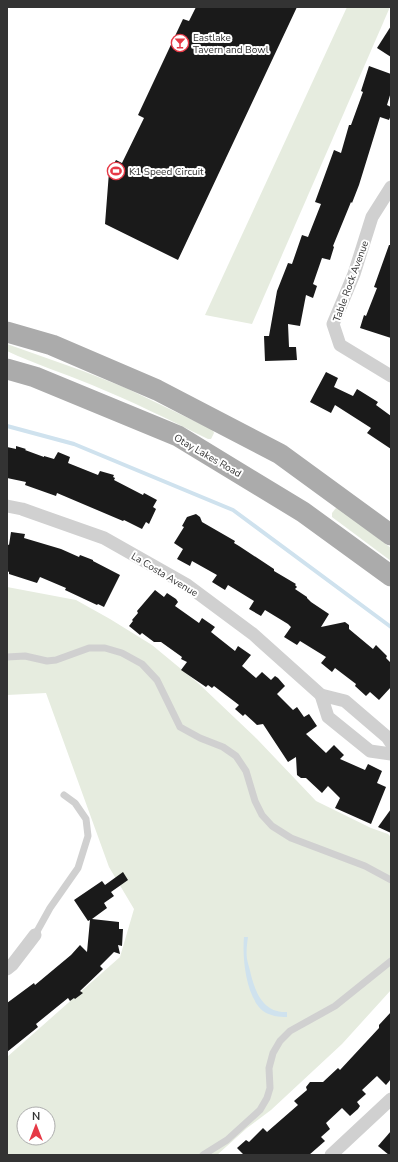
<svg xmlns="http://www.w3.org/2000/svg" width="398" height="1162" font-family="'Nunito Sans',sans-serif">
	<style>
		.green { fill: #e6ecdf; fill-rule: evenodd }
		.water { fill: #cfe2ee }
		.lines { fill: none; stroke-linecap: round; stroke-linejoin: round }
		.stream { stroke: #cfe2ee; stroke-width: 4 }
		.building { fill: #1a1a1a }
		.lane { stroke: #d0d0d0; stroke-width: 7 }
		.street { stroke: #d0d0d0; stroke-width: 13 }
		.primary { stroke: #ababab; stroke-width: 21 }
		.labels { text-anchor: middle; stroke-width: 4; stroke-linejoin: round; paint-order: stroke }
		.poi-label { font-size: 10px; fill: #333; stroke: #fff; text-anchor: start }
		.street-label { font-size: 10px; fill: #333; stroke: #fff }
	</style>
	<rect width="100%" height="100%" fill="#fff"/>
	<g class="green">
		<path d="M 347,7 L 390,7 L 252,324 L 205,315 Z"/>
		<path d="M 7,344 L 83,371 L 126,388 L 213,430 L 214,433 L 211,439 L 208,439 C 170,420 131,401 92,385 C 64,373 34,364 7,351 Z"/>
		<path d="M 336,508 L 339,509 L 391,548 L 391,561 L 332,517 L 332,513 Z"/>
		<path d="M 7,587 L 76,600 L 110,619 L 152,645 L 198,683 L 257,739 L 316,801 L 371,828 L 388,834 L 391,837 L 391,990 L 342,1044 L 271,1110 L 247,1128 L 217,1155 L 7,1155 L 7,1057 L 120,957 L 134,909 L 109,867 L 46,693 L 7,695 ZM 24,1114 L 48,1114 L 48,1138 L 24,1138 Z"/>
	</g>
	<path class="water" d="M 244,937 L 248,937 C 247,944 246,952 247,959 C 248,964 250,970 251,975 C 256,994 264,1013 287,1012 L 287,1017 C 279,1017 270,1016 263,1011 C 246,997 242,958 244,937 Z"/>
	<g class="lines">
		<path class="stream" d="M 7,426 L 74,444 L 233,510 L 391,627"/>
	</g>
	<g class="building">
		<path d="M 196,7 L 297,7 L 178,260 L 105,224 L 109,172 L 116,160 L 122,163 L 144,118 L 138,115 L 183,19 L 189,21 Z"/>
		<path d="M 391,26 L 391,57 L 377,48 Z"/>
		<path d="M 369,66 L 391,74 L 391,92 L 387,105 L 391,107 L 391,115 L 389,120 L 380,117 L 359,185 L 352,203 L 351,202 L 333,246 L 334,247 L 330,260 L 322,258 L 313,284 L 317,286 L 313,298 L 306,295 L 300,326 L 288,324 L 289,347 L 296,347 L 297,360 L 265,361 L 264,336 L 269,336 L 277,291 L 288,263 L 292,264 L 302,235 L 308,237 L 321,204 L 315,202 L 334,150 L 341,153 L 349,125 L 351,125 L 363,92 L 361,91 Z"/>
		<path d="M 389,245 L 391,245 L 391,338 L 360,328 L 364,315 L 366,316 L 377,288 L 374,287 Z"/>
		<path d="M 326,372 L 338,378 L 334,387 L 353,396 L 357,389 L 378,402 L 376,405 L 391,416 L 391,449 L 367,433 L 371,428 L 335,405 L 331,413 L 310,402 Z"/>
		<path d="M 16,446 L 26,449 L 25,450 L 44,457 L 44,456 L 54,459 L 58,452 L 70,457 L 68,463 L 98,475 L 100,471 L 114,475 L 113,477 L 115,478 L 114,480 L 143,495 L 144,493 L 157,500 L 153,507 L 156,509 L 149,524 L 146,522 L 142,529 L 124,520 L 123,521 L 57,493 L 56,496 L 25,485 L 26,482 L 7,478 L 7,447 L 16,449 Z"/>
		<path d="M 196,514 L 200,517 L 202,522 L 235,541 L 234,543 L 239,546 L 274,569 L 274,571 L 296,584 L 295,585 L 297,587 L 295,589 L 307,597 L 307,598 L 311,602 L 329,614 L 321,627 L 345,622 L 349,625 L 349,629 L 373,649 L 376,645 L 387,656 L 386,658 L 391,663 L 391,687 L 379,700 L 370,692 L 366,696 L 355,686 L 356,684 L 335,668 L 332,672 L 321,663 L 326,657 L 300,641 L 297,645 L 284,637 L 291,627 L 288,624 L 265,610 L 261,616 L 249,609 L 254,601 L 228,585 L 225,590 L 212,582 L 217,575 L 192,561 L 190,566 L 177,559 L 183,549 L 174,543 L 184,527 L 182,526 L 187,517 Z"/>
		<path d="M 11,532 L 25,534 L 24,538 L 61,549 L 79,557 L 80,555 L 93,560 L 93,561 L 120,575 L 104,607 L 98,604 L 97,605 L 65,590 L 66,588 L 40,577 L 37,583 L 9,574 L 9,572 L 7,571 L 7,544 L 9,545 Z"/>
		<path d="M 155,590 L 164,597 L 167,593 L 176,599 L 178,602 L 175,606 L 199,623 L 202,618 L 215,627 L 211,632 L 235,651 L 238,646 L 251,655 L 242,666 L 256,678 L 262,672 L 271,680 L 275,676 L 278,678 L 285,686 L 277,694 L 293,710 L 297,707 L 304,717 L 309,714 L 317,726 L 306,734 L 326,753 L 334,745 L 344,755 L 340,759 L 365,770 L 368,764 L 382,771 L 377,783 L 386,787 L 371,824 L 335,808 L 340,798 L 328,786 L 322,793 L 306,778 L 301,778 L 297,775 L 296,757 L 288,762 L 263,724 L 257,725 L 245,714 L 243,716 L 235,709 L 239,705 L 214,686 L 212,688 L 208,685 L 206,687 L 181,670 L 187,662 L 181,659 L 182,657 L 161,642 L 154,642 L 142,633 L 140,635 L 129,626 L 133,621 L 132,620 L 138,613 L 137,611 Z"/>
		<path d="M 391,809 L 391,833 L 378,827 Z"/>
		<path d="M 123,872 L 128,880 L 111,892 L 114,896 L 104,903 L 107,908 L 92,919 L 119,922 L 119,929 L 123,929 L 122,946 L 118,945 L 120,954 L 114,952 L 100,966 L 103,969 L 80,991 L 83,993 L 75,999 L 74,998 L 70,1001 L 68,998 L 36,1024 L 38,1027 L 7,1052 L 7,1003 L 34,983 L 35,985 L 71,955 L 80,945 L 87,952 L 90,920 L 88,921 L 74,900 L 102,881 L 105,885 Z"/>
		<path d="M 391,1012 L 391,1079 L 386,1085 L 377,1076 L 362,1090 L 366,1094 L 357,1102 L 360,1106 L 358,1109 L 350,1116 L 342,1108 L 326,1123 L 330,1129 L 321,1137 L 325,1141 L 309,1155 L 244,1155 L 237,1148 L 246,1140 L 249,1142 L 263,1128 L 267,1132 L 298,1105 L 294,1101 L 307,1090 L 306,1087 L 310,1082 L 323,1082 L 338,1068 L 340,1070 L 379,1028 L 379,1025 Z"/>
		<path d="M 391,1131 L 391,1155 L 389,1155 L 378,1146 Z"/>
	</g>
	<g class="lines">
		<g class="lane">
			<path d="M 7,657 L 25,656 L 47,661 L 56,660 L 89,648 L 105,648 L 122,653 L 142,664 L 157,680 L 180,727 L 200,738 L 223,747 L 236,756 L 246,771 L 255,801 L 262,815 L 272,826 L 291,838 L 365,866 L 391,880"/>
			<path d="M 35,935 L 50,908 L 78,868 L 88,836 L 86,819 L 75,803 L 64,795"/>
			<path d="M 203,1155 L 227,1140 L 260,1110 L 267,1098 L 270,1088 L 269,1068 L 273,1053 L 280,1041 L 290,1031 L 335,1006 L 391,961"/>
		</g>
		<g class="street">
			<path d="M 391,187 L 372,217 L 354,274 L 333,324 L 340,345 L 391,376"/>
			<path d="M 7,506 L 22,509 L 104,538 L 187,585 L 253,634 L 321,695 L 345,701 L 387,737 L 391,743"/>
			<path d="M 321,695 L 328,717 L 370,751 L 391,754"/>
			<path d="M 7,969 L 12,965 L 35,935"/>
			<path d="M 331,1155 L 391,1099"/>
		</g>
		<g class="primary">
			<path d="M 7,332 L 52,345 L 157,390 L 280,454 L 391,535"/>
			<path d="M 7,369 L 35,377 L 178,436 L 303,512 L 391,576"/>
		</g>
	</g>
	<defs>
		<symbol id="bar-ring" viewBox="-11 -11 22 22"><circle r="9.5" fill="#fff" stroke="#e63946" stroke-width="1.5"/><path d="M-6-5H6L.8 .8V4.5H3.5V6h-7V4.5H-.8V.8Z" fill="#e63946"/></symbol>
		<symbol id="stadium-ring" viewBox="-11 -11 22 22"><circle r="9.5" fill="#fff" stroke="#e63946" stroke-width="1.5"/><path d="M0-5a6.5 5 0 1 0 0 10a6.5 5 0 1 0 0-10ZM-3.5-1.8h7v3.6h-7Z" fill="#e63946"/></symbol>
	</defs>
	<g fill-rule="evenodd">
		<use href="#bar-ring" x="170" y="33" width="20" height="20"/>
		<use href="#stadium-ring" x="106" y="161" width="20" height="20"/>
	</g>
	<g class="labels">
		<g class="poi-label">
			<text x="193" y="41">Eastlake<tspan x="193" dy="12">Tavern and Bowl</tspan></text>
			<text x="129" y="175">K1 Speed Circuit</text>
		</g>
		<g class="street-label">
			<text transform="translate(350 281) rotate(-70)" y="4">Table Rock Avenue</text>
			<text transform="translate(208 455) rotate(30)" y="4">Otay Lakes Road</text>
			<text transform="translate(165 574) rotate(31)" y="4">La Costa Avenue</text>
		</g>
	</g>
	<rect width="398" height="1162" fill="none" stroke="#333333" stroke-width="16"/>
	<g transform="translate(36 1126)"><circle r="19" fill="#ffffff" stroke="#adadad"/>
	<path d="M0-3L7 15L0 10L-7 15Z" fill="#e63946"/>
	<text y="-6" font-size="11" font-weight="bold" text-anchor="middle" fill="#333333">N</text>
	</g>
</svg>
